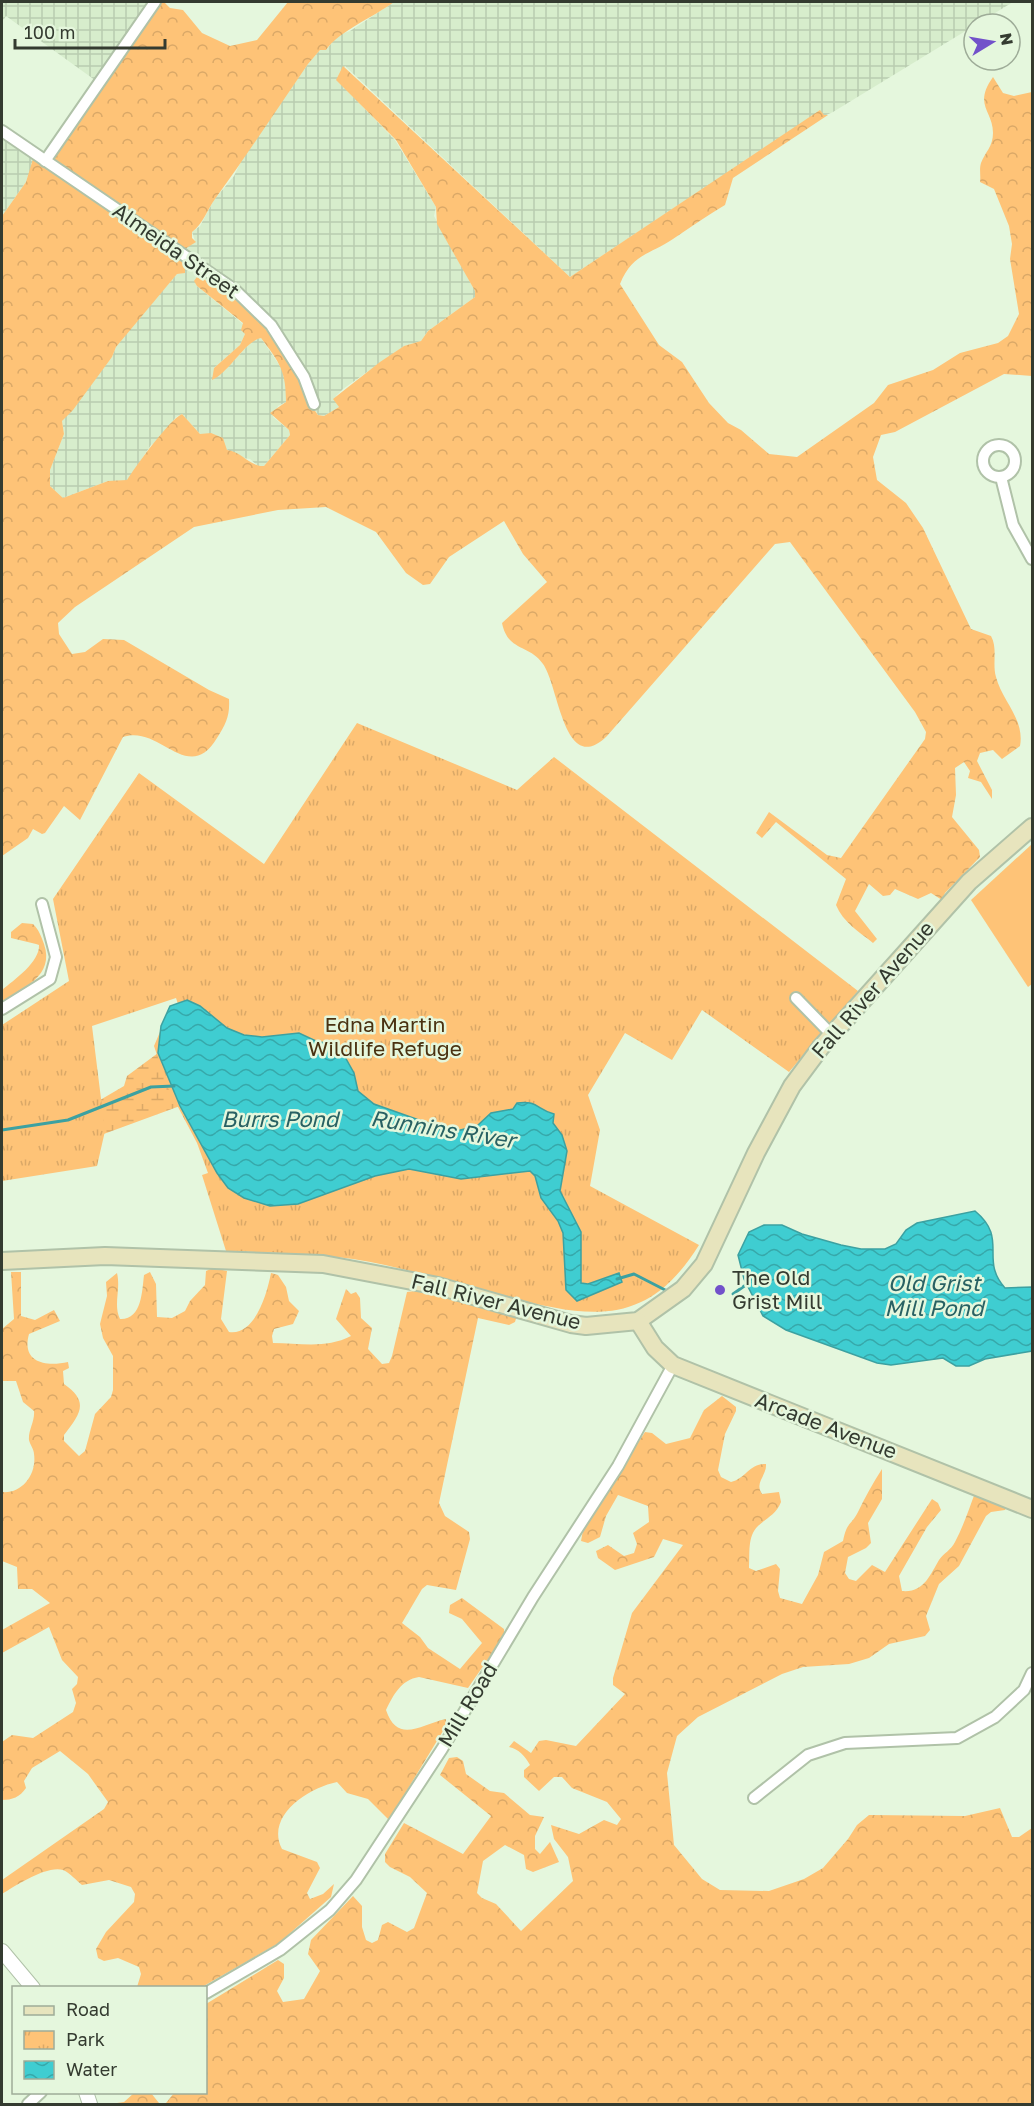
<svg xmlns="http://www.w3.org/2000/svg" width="1034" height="2106" font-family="'Golos Text',sans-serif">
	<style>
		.industrial { fill: url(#industrial-grid) }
		.green { fill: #fec377 }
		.forest { fill: url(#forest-crowns) }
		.wetland { fill: url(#wetland-marsh) }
		.park { fill: url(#park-tufts) }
		.water { fill: url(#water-waves); stroke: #3ca1a1; stroke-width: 1.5 }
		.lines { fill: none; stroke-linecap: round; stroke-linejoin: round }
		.stream { stroke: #3ca1a1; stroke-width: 3 }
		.minor-casing { stroke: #b0c2a8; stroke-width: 14 }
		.tertiary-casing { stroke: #b0c2a8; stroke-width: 16 }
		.secondary-casing { stroke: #b0c2a8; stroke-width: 20 }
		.minor { stroke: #fff; stroke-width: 10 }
		.tertiary { stroke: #fff; stroke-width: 14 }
		.secondary { stroke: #e7e4bd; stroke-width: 16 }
		.poi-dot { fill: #7251ca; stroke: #e5f7dd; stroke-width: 2 }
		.labels { text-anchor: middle; stroke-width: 5; stroke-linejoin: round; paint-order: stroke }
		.street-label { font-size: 21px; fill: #343b30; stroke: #e5f7dd }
		.park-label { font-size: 21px; fill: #4a3211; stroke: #e5f7dd }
		.poi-label { font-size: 21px; fill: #343b30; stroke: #e5f7dd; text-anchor: start }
		.water-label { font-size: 22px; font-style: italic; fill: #286163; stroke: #e5f7dd }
	</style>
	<defs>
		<pattern id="industrial-grid" width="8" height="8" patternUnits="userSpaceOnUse" patternTransform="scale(1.5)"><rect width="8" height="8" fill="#d7edcc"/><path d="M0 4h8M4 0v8" fill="none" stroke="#b9ccb0"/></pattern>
		<pattern id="forest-crowns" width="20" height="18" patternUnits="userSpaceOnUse" patternTransform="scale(1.5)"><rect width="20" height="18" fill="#fec377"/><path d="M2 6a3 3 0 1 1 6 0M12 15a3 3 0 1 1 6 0" fill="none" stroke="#daa867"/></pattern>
		<pattern id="wetland-marsh" width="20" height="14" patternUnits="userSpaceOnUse" patternTransform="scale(1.5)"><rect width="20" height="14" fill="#fec377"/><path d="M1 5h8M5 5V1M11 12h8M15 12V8" fill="none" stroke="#daa867"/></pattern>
		<pattern id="park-tufts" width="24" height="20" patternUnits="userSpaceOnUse" patternTransform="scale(1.5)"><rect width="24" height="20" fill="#fec377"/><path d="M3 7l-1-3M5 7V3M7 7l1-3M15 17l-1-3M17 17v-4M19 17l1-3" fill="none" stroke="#daa867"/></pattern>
		<pattern id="water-waves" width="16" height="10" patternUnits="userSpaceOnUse" patternTransform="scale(1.5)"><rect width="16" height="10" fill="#3fcdd1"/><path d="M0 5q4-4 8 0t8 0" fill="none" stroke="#36a8aa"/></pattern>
	</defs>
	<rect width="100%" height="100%" fill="#e5f7dd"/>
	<g class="industrial">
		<path d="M 2,2 L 155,2 L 99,83 L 6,16 L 2,22 Z"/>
		<path d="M 394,2 L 1013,2 L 833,112 L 824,116 L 820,111 L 570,277 L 345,66 L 337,80 L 395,140 L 436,207 L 434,216 L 475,291 L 475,297 L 428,331 L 421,341 L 404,346 L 343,389 L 336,396 L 339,407 L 324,416 L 318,415 L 267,329 L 235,298 L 215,283 L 207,283 L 202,274 L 197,286 L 243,324 L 245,334 L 240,345 L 214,368 L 224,371 L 254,339 L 261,338 L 282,369 L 286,380 L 286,402 L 278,406 L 273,417 L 289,430 L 290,435 L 264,466 L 258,466 L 250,459 L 242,458 L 200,434 L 182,414 L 176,417 L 158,441 L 151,445 L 127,481 L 108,481 L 63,498 L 50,486 L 50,470 L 64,434 L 62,421 L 112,357 L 116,347 L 139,317 L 177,274 L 182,273 L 174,254 L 195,241 L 192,232 L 200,226 L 214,200 L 234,176 L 243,157 L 308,64 L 320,50 L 326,50 L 338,35 L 350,31 Z"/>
		<path d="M 2,129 L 35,159 L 26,182 L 2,216 Z"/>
	</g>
	<path class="green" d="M 1032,844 L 1032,984 L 1028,987 L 971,900 Z"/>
	<g class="forest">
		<path d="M 155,2 L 164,2 L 170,8 L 183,10 L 202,33 L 230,46 L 257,40 L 288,2 L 394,2 C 374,17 339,31 326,50 L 320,50 L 308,64 C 277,109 247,155 215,199 C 207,210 203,224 192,232 L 192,238 L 196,242 L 175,255 L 185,263 L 185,273 L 177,274 L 116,347 L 112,357 L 73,410 L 62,421 L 64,434 L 50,470 L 50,486 L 63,498 L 108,481 L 127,480 C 135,467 170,419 182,414 L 200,434 L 211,433 L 223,438 L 227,450 C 241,451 250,467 264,466 L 290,435 L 289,430 L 270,413 L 286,402 C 286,371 280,363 261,338 C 245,341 229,373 212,380 L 214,368 L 240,345 L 245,334 L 241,330 L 243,323 L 197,286 L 194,281 L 199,274 L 202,274 L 207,283 L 215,283 L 256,317 L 275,341 L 283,342 L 313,408 L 318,415 L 324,416 L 339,407 L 333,399 L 380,362 L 404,346 L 421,341 L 428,331 L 475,297 L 475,291 L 437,224 L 436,207 L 396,140 L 336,80 L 343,66 L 570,277 L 820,110 L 824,115 L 828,115 L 733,178 L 725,205 C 706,216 690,228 673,239 C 649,255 632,254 620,284 L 659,345 L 682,362 L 709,403 L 728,423 L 741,430 L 769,454 L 797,457 L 874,403 L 888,385 L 933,370 L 960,353 L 998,343 L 1008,336 L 1019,314 L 1010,259 L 1012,244 L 1009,226 L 994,189 L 980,182 C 981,176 979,169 981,163 C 985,152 993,147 993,133 C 993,111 973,105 993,77 L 1003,93 L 1014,96 L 1032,92 L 1032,376 L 1004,374 L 895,432 L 881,435 L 873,457 L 877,480 L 906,503 L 923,528 L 971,629 L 991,636 C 998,649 992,663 996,677 C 1002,701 1025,719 1020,746 L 1002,759 L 993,750 L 980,753 L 977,761 L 992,790 L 992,799 L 981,782 L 968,778 L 970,771 L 964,762 L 955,768 L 956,795 L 952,817 L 979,850 L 980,857 L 945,893 L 942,900 L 931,893 L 918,899 L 895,889 L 890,895 L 883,896 L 869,884 L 855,911 L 877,939 L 873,943 C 858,931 843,922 836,905 L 846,879 L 776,822 L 762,838 L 756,833 L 769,812 L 827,855 L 841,858 L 925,739 L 926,732 L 915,712 L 790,542 L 775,544 L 607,736 C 564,778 559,686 543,664 C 529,644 508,652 502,623 L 547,582 L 523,554 L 504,521 L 449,557 L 430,584 L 423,585 L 406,573 L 376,532 L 326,507 L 278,510 L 194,527 L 75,607 L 58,623 L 59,634 L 72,654 L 85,652 L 103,639 L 124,640 L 209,690 L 229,699 C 230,716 226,724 217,738 C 188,786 160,724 123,737 L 80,820 L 64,806 L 45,833 L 42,834 L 33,829 L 28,838 L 2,856 L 2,216 L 26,182 L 33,159 L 44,158 Z"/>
		<path d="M 22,923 L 33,924 C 39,930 41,936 44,944 C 55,976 23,988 2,1002 L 2,990 C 14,980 40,962 39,945 L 36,944 L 11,938 L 11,932 Z"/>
		<path d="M 213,1268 L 227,1271 L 221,1319 L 229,1332 C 255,1336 267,1294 271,1273 L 278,1275 L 286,1287 L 289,1301 L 299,1311 L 293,1324 L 274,1329 L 272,1336 L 273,1343 C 300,1343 326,1349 351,1336 L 336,1319 L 346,1289 L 351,1294 L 356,1292 L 360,1298 L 361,1318 L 372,1328 L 368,1349 L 382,1364 L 389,1363 L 392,1356 L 407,1292 L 415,1291 L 517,1315 L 515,1322 L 509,1325 L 478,1318 L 439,1503 L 445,1516 L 469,1532 L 470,1539 L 456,1590 L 427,1585 L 422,1589 L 402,1623 L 420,1637 L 428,1648 L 460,1669 L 482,1643 L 462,1619 L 449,1613 L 450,1605 L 462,1598 L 504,1629 L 504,1636 L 468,1688 L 419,1677 C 401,1680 394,1694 386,1710 C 398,1745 421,1724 446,1719 L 446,1726 L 389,1820 L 368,1799 L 347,1793 L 337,1782 C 308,1788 265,1816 282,1849 L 317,1862 L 320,1868 L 307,1893 L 310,1899 L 323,1894 L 334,1884 L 331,1897 L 279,1943 L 202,1987 L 137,1987 L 141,1974 L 139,1967 L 118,1958 L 104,1961 L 98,1958 L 96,1949 L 106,1932 L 134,1902 L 135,1894 L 131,1887 L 109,1880 L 82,1885 C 77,1881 70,1873 63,1870 C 47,1865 15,1886 2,1894 L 2,1880 L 104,1809 L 108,1802 L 88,1774 L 60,1751 L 32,1768 L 24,1781 L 26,1788 C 20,1797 12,1800 2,1800 L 2,1742 L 12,1735 L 33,1738 L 73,1712 L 76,1703 L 72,1689 L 77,1684 L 78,1677 L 62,1660 L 49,1627 L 2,1653 L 2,1630 L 50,1603 L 32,1589 L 18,1589 L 17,1567 L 2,1561 L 2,1492 C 22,1494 37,1474 34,1454 C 34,1449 30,1445 29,1440 C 28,1431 35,1421 34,1411 L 23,1402 L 16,1381 L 2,1381 L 2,1329 L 14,1319 L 11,1272 L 21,1272 L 21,1316 L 35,1320 L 54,1310 L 60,1321 L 29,1334 C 21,1363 46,1367 68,1362 L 69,1368 L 63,1371 L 64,1384 C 90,1402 80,1414 64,1435 L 64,1441 L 79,1456 L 85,1451 L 95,1414 L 111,1397 L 113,1390 L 113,1356 L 103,1338 L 100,1324 L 107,1296 L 106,1282 L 117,1273 C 121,1290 113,1304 120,1319 C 142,1320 142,1291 144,1275 L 150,1272 L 156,1284 L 157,1317 L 172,1318 L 185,1311 L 190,1301 L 205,1285 L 206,1271 Z"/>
		<path d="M 722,1396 L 736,1407 L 736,1411 L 725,1434 L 718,1470 L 721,1477 L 731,1482 C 745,1479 750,1463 766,1464 C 767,1476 754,1482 762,1494 L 779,1492 L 781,1502 C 776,1515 766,1518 758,1526 C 747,1536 750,1555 749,1568 L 756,1571 L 776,1564 L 780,1569 L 778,1591 L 780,1598 L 802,1604 L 818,1575 L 824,1552 L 843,1541 C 847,1521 851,1526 858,1512 C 865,1497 873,1483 882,1469 L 882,1499 L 868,1523 L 871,1543 L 866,1548 L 848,1557 L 845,1573 L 849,1579 L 856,1581 L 872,1565 L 885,1572 L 932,1499 L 938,1503 L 941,1510 L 927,1527 L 899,1576 L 902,1591 C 924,1593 930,1575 939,1560 C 944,1553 951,1550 955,1542 C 963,1527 969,1509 975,1493 L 1008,1504 L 1005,1510 L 991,1512 L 986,1516 L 959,1566 L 939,1584 L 926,1616 L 930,1630 L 925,1636 L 889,1644 L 869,1658 L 849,1664 L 803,1667 L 782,1674 L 698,1717 L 677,1736 L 667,1773 L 674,1845 L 702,1879 L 720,1890 L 769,1891 L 804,1879 L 823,1868 L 848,1839 L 857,1825 L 869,1815 L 965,1816 L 1000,1808 L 1012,1837 L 1019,1837 L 1032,1828 L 1032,2104 L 110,2104 L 124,2102 L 134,2093 L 151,2093 L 159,2103 L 166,2103 L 174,2093 L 206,2092 L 206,2004 L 278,1960 L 284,1964 L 284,1978 L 277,1991 L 283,2002 L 304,1999 L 320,1971 L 308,1954 L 311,1940 L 353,1896 L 362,1906 L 362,1927 L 366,1940 L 372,1943 L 378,1940 L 382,1925 L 388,1922 L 407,1932 L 414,1928 L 427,1893 L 410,1877 L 390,1867 L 385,1862 L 385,1854 L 404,1823 L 463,1854 L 491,1816 L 440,1775 L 449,1758 L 457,1757 L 463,1761 L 466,1774 L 490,1791 L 504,1793 L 530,1815 L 544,1817 L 535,1836 L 535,1849 L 540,1854 L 550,1842 L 559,1862 L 533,1872 L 526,1869 L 524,1855 L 505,1845 L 483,1861 L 477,1893 L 482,1898 L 496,1904 L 521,1931 L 573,1881 L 568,1857 L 554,1839 L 551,1825 L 579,1834 L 604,1820 L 617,1825 L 621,1819 L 607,1802 L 572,1788 L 562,1777 L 554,1777 L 539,1791 L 524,1777 L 524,1770 L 530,1765 C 525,1756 519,1749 509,1747 L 514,1741 L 531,1753 L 539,1741 L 546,1740 L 576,1746 L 625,1694 L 613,1685 L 613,1678 L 632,1613 L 683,1545 L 663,1539 L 654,1557 L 615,1570 L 598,1558 L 596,1551 L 608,1545 L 624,1556 L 634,1553 L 637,1544 L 633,1533 L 649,1522 L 648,1506 L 618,1495 L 606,1516 L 600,1537 L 588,1543 L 581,1541 L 584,1525 L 645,1432 L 652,1433 L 666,1444 L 690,1438 L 704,1410 Z"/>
	</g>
	<path class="wetland" d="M 158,1053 L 180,1106 L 101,1135 L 95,1103 L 124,1086 L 127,1076 Z"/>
	<path class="park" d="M 357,723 L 517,790 L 554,757 L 858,991 L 789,1072 L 702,1010 L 672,1060 L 625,1033 L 588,1095 L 600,1130 L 590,1186 L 699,1245 C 648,1327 592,1319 509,1297 C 467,1286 426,1274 385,1265 C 334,1253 279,1253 226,1251 L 202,1175 L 208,1173 L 197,1143 L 168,1088 L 154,1046 L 168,1013 L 178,1004 L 176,998 L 92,1026 L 105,1131 L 97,1166 L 2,1181 L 2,1025 L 69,981 L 53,899 L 139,773 L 264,864 Z"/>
	<g class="water">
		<path d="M 187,1000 L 200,1006 L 227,1028 L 244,1035 L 262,1037 L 299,1033 L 318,1042 L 329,1043 L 345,1057 L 354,1073 L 358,1091 L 374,1104 L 419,1120 L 456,1131 L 477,1126 L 491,1113 L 513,1109 L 517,1103 C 538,1100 537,1110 554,1114 L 553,1123 L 562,1135 L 567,1151 L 560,1191 L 581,1232 L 581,1283 L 588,1284 L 619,1273 L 622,1282 L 577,1301 L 566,1290 L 563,1233 L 558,1221 L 541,1198 L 535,1176 L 530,1171 L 461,1179 L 409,1169 L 375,1176 L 298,1204 L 270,1206 L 244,1198 L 228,1188 L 217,1173 L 180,1106 L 158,1053 L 161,1026 L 170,1006 Z"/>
		<path d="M 975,1211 C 1009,1239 979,1259 1005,1288 L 1032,1287 L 1032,1351 L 985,1359 L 969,1366 L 956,1366 L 943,1358 L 891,1365 L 877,1363 L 786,1330 L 763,1316 L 744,1279 L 738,1255 L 749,1232 L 764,1225 L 782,1225 L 802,1234 L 841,1245 L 861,1249 L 885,1249 L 896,1244 L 906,1230 L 917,1223 Z"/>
	</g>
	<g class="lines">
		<g class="stream">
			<path d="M 2,1130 L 68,1120 L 151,1087 L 174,1086"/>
			<path d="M 617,1279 L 634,1274 L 669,1292"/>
			<path d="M 733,1294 L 750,1282"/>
		</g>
		<defs>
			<g id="minor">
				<path d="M 2,131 L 235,290 L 271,325 L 304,377 L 314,404"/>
				<path d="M 45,161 L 155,2"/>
				<circle cx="999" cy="461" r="16"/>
				<path d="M 1001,477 L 1013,525 L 1032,559"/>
				<path d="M 796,998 L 832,1035"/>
				<path d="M 2,1009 L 50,979 L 56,957 L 42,904"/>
				<path d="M 754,1798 L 808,1755 L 845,1743 L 957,1738 L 995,1717 L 1024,1690 L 1032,1673"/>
				<path d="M 206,1993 L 280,1950 L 330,1910 L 356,1880 L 442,1749 L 533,1597 L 618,1466 L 673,1365"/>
				<path d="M 28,2104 L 41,2092"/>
			</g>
			<g id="tertiary">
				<path d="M 2,1951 L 33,1988"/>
				<path d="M 86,2092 L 90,2104"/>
			</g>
			<g id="secondary">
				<path d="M 2,1261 L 105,1256 L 323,1264 L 438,1286 L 571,1324 L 586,1326 L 638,1321 L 683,1289 L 704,1264 L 756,1153 L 792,1086 L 821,1047 L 969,882 L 1032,827"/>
				<path d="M 638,1321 L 655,1348 L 673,1365 L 1032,1509"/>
			</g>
		</defs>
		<use href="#minor" class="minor-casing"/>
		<use href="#tertiary" class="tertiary-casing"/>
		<use href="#secondary" class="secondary-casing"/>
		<use href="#minor" class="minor"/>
		<use href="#tertiary" class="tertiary"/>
		<use href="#secondary" class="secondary"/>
	</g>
	<circle class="poi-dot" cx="720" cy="1290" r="6"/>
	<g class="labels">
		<g class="street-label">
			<text transform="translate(176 251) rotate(35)" y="7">Almeida Street</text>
			<text transform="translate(873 990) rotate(-49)" y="7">Fall River Avenue</text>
			<text transform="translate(496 1302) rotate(14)" y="7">Fall River Avenue</text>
			<text transform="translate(826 1426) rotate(21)" y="7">Arcade Avenue</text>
			<text transform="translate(468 1705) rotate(-59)" y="7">Mill Road</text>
		</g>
		<g class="park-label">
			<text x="385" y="1032">Edna Martin<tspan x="385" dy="24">Wildlife Refuge</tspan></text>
		</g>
		<g class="poi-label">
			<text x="732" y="1285">The Old<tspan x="732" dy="24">Grist Mill</tspan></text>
		</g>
		<g class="water-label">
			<text x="280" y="1127">Burrs Pond</text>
			<text transform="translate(443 1129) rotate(9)" y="8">Runnins River</text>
			<text x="934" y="1291">Old Grist<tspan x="934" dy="25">Mill Pond</tspan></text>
		</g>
	</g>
	<rect width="1034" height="2106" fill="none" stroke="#343b30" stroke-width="6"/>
	<rect x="12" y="1986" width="195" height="108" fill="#e5f7dd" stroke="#9eac98" stroke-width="1.5"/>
	<rect x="24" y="2006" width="30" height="9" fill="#e7e4bd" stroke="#9eac98" stroke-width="1.5"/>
	<text x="66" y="2016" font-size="18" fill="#343b30">Road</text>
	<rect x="24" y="2031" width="30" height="18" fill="url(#park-tufts)" stroke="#9eac98" stroke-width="1.5"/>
	<text x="66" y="2046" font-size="18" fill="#343b30">Park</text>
	<rect x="24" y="2061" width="30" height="18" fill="url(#water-waves)" stroke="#9eac98" stroke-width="1.5"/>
	<text x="66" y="2076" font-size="18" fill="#343b30">Water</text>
	<g transform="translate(992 42) rotate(79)"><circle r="28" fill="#e5f7dd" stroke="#9eac98" stroke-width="1.5"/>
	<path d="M0-4.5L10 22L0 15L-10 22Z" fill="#7251ca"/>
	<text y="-9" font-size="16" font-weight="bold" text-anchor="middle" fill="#343b30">N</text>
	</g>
	<path d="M15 39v9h150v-9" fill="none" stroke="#343b30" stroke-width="3"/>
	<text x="24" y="39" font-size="18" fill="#343b30" stroke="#e5f7dd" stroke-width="4.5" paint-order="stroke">100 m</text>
</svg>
